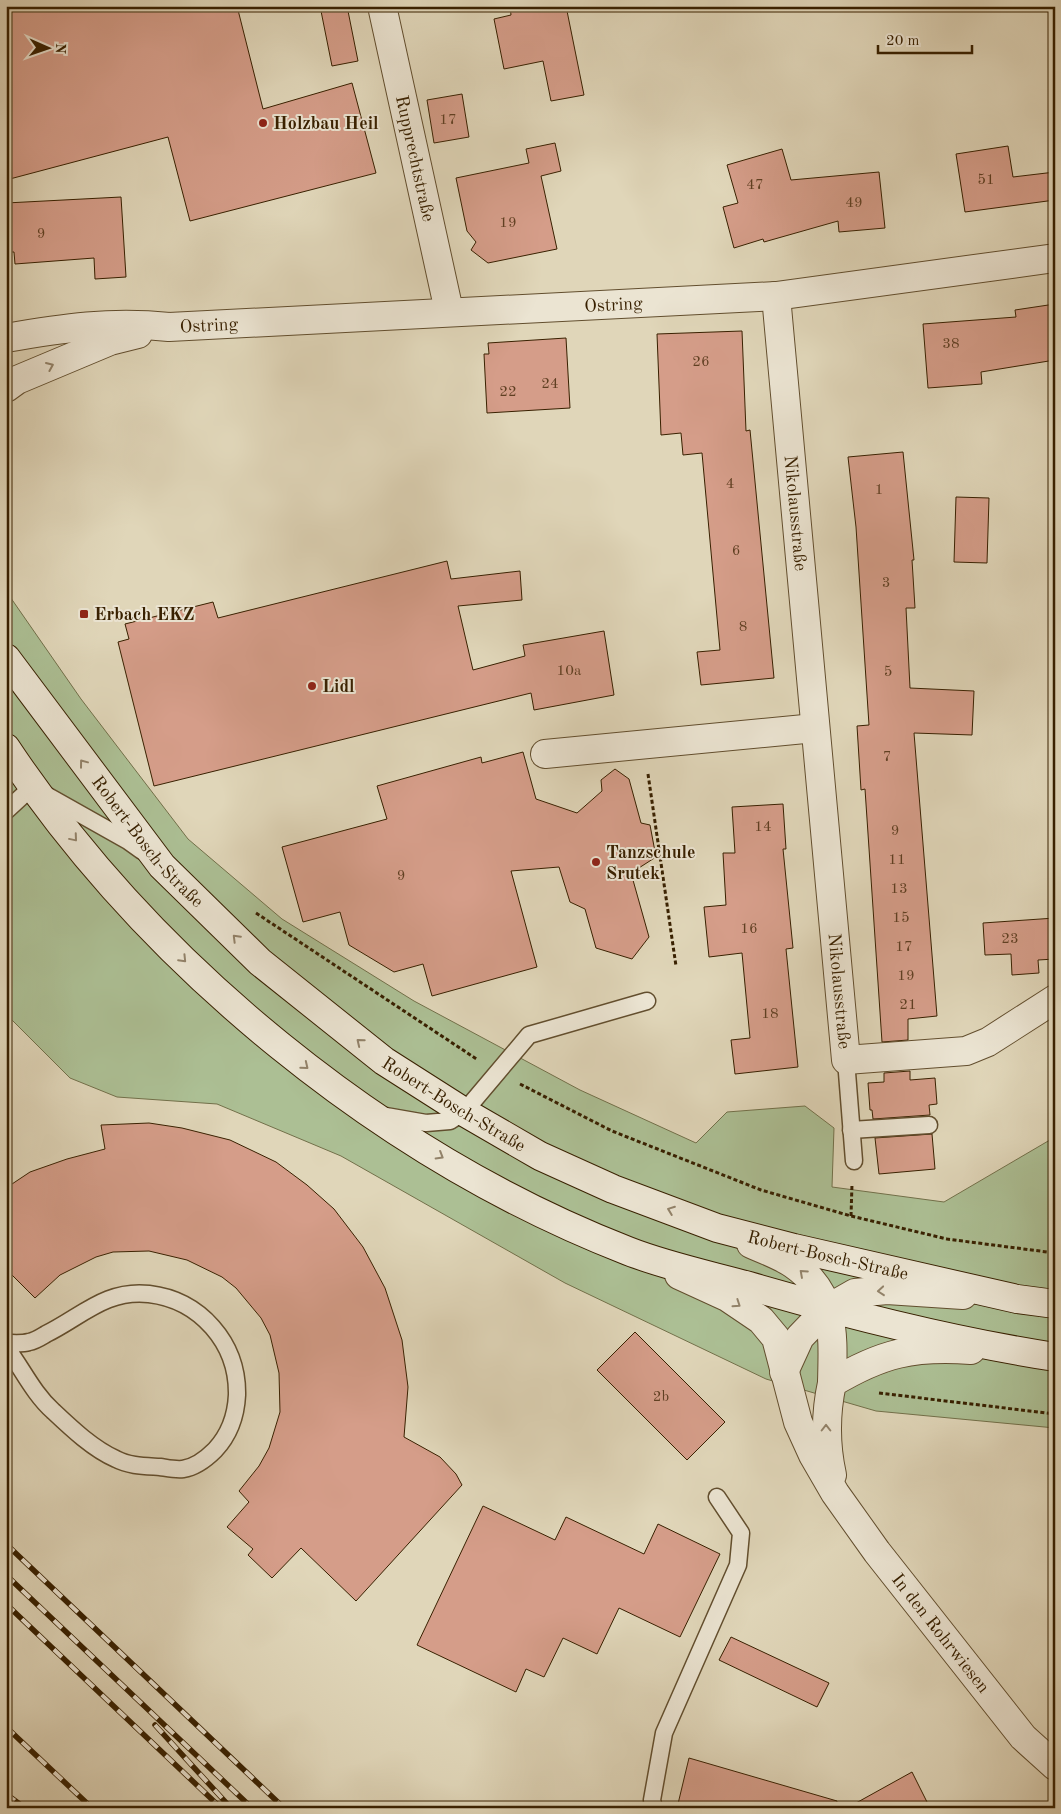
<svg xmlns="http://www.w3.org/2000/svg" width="1061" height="1814" font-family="'Old Standard TT',serif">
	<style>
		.green { fill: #acbf94; stroke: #72704a }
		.building { fill: #d59d89; stroke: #382000 }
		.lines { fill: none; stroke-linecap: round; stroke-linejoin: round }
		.service-casing { stroke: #624e2e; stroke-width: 19 }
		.minor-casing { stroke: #624e2e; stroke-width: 30 }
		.secondary-casing { stroke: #382000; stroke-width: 30 }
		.path { stroke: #382000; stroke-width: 3; stroke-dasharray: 4 2.5; stroke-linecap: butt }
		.service { stroke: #ebe4d2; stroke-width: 16 }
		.minor { stroke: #ebe4d2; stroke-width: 28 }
		.secondary { stroke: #ebe4d2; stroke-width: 28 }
		.rail-casing { stroke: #382000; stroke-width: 5.5 }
		.rail { stroke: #ebe4d2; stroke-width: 4; stroke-dasharray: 11; stroke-linecap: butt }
		.oneway { stroke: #928269 }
		.poi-dot { fill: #8f2418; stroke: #ebe4d2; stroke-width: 2 }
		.labels { text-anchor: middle; stroke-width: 4; stroke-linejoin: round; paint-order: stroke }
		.number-label { font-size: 15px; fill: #5f3f22 }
		.poi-label { font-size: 18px; font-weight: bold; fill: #382000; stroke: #ebe4d2; text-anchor: start }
		.street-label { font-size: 18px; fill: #382000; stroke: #ebe4d2 }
	</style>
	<rect width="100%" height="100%" fill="#e0d6b9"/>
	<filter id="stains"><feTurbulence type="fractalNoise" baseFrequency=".004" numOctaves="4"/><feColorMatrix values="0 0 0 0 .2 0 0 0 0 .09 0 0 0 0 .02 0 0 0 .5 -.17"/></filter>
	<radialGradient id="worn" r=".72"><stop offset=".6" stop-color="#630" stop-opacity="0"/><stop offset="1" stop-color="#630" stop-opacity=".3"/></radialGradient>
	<path class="green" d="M 6,591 L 81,699 L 188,839 L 282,919 L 414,1001 L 580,1090 L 696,1143 L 727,1112 L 805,1106 L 834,1128 L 832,1187 L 944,1202 L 1055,1137 L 1055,1428 L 876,1411 L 766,1379 L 565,1283 L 341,1156 L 217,1104 L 117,1097 L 70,1078 L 6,1014 Z"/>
	<g class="building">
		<path d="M 6,6 L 237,6 L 263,109 L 352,83 L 376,173 L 190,221 L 168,137 L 6,180 Z"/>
		<path d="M 320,6 L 347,6 L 358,61 L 332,66 Z"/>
		<path d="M 510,6 L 566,6 L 584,95 L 551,101 L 543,61 L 504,69 L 494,19 L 511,15 Z"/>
		<path d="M 462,94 L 469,137 L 434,143 L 427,100 Z"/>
		<path d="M 555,143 L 561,171 L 541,176 L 557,249 L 488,263 L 471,250 L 476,242 L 467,231 L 456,178 L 529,163 L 526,149 Z"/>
		<path d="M 1008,146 L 1013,177 L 1055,172 L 1055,200 L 965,212 L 956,154 Z"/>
		<path d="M 782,149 L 791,180 L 879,172 L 885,228 L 839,232 L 838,221 L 764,242 L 763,239 L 734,248 L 723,207 L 738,203 L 727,165 Z"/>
		<path d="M 121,197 L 126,277 L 95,279 L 94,258 L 15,264 L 14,252 L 6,252 L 6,203 Z"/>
		<path d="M 1055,304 L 1055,360 L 981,372 L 982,384 L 928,388 L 923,324 L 1016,317 L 1015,310 Z"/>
		<path d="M 742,331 L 746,431 L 750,430 L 774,678 L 701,685 L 697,652 L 720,650 L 702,453 L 683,455 L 681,433 L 661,435 L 657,334 Z"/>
		<path d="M 566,338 L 570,408 L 487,413 L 484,354 L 489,354 L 488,343 Z"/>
		<path d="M 903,452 L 914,560 L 912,560 L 915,608 L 906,608 L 910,688 L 974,691 L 972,735 L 914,733 L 937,1016 L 908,1019 L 908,1040 L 882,1042 L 865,789 L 861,790 L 857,726 L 869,725 L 856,527 L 848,457 Z"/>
		<path d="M 956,497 L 989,498 L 987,563 L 954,562 Z"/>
		<path d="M 447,561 L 451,579 L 520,571 L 522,600 L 458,606 L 473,670 L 525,656 L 523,645 L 604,631 L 614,695 L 534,710 L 531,693 L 154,786 L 118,642 L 129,639 L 125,624 L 213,602 L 218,618 Z"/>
		<path d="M 523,752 L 536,799 L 577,813 L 602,791 L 601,780 L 615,769 L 629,779 L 641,823 L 650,825 L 656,857 L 631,873 L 649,937 L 632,959 L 596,948 L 585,909 L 570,902 L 559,867 L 511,871 L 537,967 L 432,996 L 423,964 L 394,972 L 349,945 L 340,912 L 303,922 L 282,847 L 387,819 L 377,786 L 481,757 L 482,763 Z"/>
		<path d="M 783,804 L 786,849 L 783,849 L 793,948 L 786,949 L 798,1067 L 735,1074 L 731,1040 L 750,1038 L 742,953 L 709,957 L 704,907 L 726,905 L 723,853 L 735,853 L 732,807 Z"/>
		<path d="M 1055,918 L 1055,959 L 1038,960 L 1039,973 L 1012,975 L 1011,954 L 985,955 L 983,923 Z"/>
		<path d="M 910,1071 L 910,1080 L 935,1078 L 937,1104 L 929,1105 L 930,1115 L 873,1119 L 872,1110 L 870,1110 L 868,1083 L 884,1082 L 884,1073 Z"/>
		<path d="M 149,1123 L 182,1128 L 230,1140 L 276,1162 L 307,1185 L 334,1209 L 363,1247 L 385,1288 L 402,1340 L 408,1387 L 404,1437 L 440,1457 L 456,1474 L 462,1485 L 356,1601 L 301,1548 L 272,1578 L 248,1555 L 253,1549 L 227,1527 L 249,1502 L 239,1491 L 259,1466 L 269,1448 L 280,1412 L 279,1373 L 270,1335 L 261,1318 L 236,1288 L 222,1277 L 187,1260 L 149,1251 L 113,1252 L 96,1257 L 60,1275 L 35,1298 L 6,1269 L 6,1188 L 30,1172 L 67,1159 L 105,1149 L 101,1125 Z"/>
		<path d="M 932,1134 L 935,1169 L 879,1174 L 875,1138 Z"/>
		<path d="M 635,1332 L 725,1422 L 687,1460 L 597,1370 Z"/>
		<path d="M 483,1506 L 555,1540 L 566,1517 L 644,1554 L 658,1524 L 720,1554 L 680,1637 L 619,1608 L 597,1654 L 563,1638 L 544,1677 L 526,1669 L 516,1692 L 417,1645 Z"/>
		<path d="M 731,1637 L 829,1683 L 817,1707 L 719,1660 Z"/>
		<path d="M 689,1758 L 837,1801 L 836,1808 L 677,1808 Z"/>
		<path d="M 912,1772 L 930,1808 L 847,1808 Z"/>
	</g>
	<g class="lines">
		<defs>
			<g id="service">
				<path d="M 6,811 L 32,787 L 128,841 L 142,851"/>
				<path d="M 846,1060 L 854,1161"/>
				<path d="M 386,1116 L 426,1123 L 450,1121 L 464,1112 L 529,1035 L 647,1001"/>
				<path d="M 851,1130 L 929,1125"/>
				<path d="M 6,1343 C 13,1343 22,1344 29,1342 C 35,1341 41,1337 46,1334 C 81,1317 106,1289 149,1294 C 200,1300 238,1343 237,1395 C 236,1416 229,1435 215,1450 C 206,1459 196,1467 183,1469 C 176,1470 167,1468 160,1467 C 146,1466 129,1466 116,1459 C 93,1449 71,1428 53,1411 C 33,1393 22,1368 6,1347"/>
				<path d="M 654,1808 L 652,1800 L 664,1733 L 738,1565 L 741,1533 L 717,1497"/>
			</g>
			<g id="minor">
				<path id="s1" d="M 382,6 L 449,311"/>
				<path id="s2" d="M 776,296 L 846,1060 L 966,1051 L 988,1042 L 1055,999"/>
				<path id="s3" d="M 6,338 C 63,328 111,321 169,327 L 776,296 L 1055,258"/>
				<path d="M 6,388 L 17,380 L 110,341 L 138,334"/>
				<path d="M 545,754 L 815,728"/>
				<path d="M 751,1244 C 765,1250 781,1256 793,1264 C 837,1294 833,1337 832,1383"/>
				<path id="s4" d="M 679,1275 L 727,1297 L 761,1320 L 776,1338 L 798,1422 L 813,1455 L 835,1493 L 877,1552 L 1023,1737 L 1055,1766"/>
				<path d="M 784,1372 L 800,1337 L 827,1309 L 855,1293 L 887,1290 L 963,1295"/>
				<path d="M 832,1475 C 825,1443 825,1415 832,1383 C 882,1353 913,1346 971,1350"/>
			</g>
			<g id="secondary">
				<path id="s5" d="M 6,658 L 162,866 L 260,962 L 384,1061 L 464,1112 L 540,1156 L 613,1189 L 717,1228 L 794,1248 L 1017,1299 L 1055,1304"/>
				<path d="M 6,748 C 151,966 384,1156 628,1251 C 666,1266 709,1275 749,1286 C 849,1315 951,1341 1055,1357"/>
			</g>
		</defs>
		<use href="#service" class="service-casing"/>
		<use href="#minor" class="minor-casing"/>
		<use href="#secondary" class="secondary-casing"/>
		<g class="path">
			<path d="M 648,774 L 676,966"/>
			<path d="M 256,913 L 478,1060"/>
			<path d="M 520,1084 L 612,1131 L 761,1190 L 851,1216 L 947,1239 L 1055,1253"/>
			<path d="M 851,1216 L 852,1184"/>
			<path d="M 879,1393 L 1055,1414"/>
		</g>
		<use href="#service" class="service"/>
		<use href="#minor" class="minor"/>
		<use href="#secondary" class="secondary"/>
		<defs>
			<g id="rail">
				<path d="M 6,1544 L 284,1808"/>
				<path d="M 6,1575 L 252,1808"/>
				<path d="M 6,1604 L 221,1808"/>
				<path d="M 155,1725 L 231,1808"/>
				<path d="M 6,1727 L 92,1808"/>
				<path d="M 6,1794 L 25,1808"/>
			</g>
		</defs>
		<use href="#rail" class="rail-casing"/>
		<use href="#rail" class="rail"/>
	</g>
	<defs><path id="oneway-chevron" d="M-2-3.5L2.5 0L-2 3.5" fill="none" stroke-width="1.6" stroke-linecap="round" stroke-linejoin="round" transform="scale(1.25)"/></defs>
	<g class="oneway">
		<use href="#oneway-chevron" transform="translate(50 366) rotate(-23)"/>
		<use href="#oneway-chevron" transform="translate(83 763) rotate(-127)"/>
		<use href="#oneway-chevron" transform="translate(74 838) rotate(50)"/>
		<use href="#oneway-chevron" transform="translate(236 938) rotate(-135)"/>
		<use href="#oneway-chevron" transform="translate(183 959) rotate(46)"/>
		<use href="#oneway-chevron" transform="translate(360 1042) rotate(-141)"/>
		<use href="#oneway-chevron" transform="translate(305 1066) rotate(39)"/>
		<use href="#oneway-chevron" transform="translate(440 1156) rotate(31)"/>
		<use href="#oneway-chevron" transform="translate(671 1210) rotate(-159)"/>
		<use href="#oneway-chevron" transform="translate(803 1273) rotate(-138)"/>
		<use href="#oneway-chevron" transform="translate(881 1291) rotate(175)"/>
		<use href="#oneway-chevron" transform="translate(737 1304) rotate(34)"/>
		<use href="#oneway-chevron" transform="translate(826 1428) rotate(-90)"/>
	</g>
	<g class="poi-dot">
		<circle cx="263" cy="123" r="5"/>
		<rect x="79" y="609" width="10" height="10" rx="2.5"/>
		<circle cx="312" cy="686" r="5"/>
		<circle cx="596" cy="862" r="5"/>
	</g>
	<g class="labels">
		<g class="number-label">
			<text x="448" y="124">17</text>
			<text x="986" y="184">51</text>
			<text x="755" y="189">47</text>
			<text x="854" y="207">49</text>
			<text x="508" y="227">19</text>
			<text x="41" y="238">9</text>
			<text x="951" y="348">38</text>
			<text x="701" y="366">26</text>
			<text x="550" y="388">24</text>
			<text x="508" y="396">22</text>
			<text x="730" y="488">4</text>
			<text x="879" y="494">1</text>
			<text x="736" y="555">6</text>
			<text x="886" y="587">3</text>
			<text x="743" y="631">8</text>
			<text x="569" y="675">10a</text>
			<text x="888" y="676">5</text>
			<text x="887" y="761">7</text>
			<text x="763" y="831">14</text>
			<text x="895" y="835">9</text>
			<text x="897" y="864">11</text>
			<text x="401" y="880">9</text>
			<text x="899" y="893">13</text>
			<text x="901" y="922">15</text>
			<text x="749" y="933">16</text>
			<text x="1010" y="943">23</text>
			<text x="904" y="951">17</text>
			<text x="906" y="980">19</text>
			<text x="908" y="1009">21</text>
			<text x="770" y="1018">18</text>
			<text x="661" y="1401">2b</text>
		</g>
		<g class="poi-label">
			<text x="273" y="129">Holzbau Heil</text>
			<text x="94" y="620">Erbach EKZ</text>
			<text x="322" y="692">Lidl</text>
			<text x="606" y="858">Tanzschule<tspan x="606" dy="21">Srutek</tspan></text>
		</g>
		<g class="street-label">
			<text dy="6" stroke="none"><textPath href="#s1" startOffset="156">Rupprechtstraße</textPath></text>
			<text dy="6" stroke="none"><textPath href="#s3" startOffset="609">Ostring</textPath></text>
			<text dy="6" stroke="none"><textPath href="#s3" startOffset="204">Ostring</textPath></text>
			<text dy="6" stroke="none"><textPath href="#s2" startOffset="218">Nikolausstraße</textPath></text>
			<text dy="6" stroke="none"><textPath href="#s5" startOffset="232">Robert-Bosch-Straße</textPath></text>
			<text dy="6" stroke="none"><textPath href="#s2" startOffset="698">Nikolausstraße</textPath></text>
			<text dy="6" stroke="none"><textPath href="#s5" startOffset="638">Robert-Bosch-Straße</textPath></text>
			<text dy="6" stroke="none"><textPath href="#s5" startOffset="1044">Robert-Bosch-Straße</textPath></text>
			<text dy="6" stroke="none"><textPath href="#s4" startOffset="460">In den Rohrwiesen</textPath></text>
		</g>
	</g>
	<rect width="1061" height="1814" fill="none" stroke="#e0d6b9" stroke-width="25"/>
	<rect x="8" y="8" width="1046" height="1799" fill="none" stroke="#382000" stroke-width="2.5"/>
	<rect x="12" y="12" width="1036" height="1789" fill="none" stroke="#382000"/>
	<g transform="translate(48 48) rotate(92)" stroke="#ebe4d2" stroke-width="4" paint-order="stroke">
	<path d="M0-4L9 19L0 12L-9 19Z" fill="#382000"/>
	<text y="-8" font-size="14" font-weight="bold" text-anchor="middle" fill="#382000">N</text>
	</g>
	<path d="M878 45v8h94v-8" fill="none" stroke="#382000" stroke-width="2.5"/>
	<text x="886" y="45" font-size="15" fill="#382000" stroke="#ebe4d2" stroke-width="4" paint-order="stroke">20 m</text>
	<rect width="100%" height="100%" filter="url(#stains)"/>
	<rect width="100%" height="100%" fill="url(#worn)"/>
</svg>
